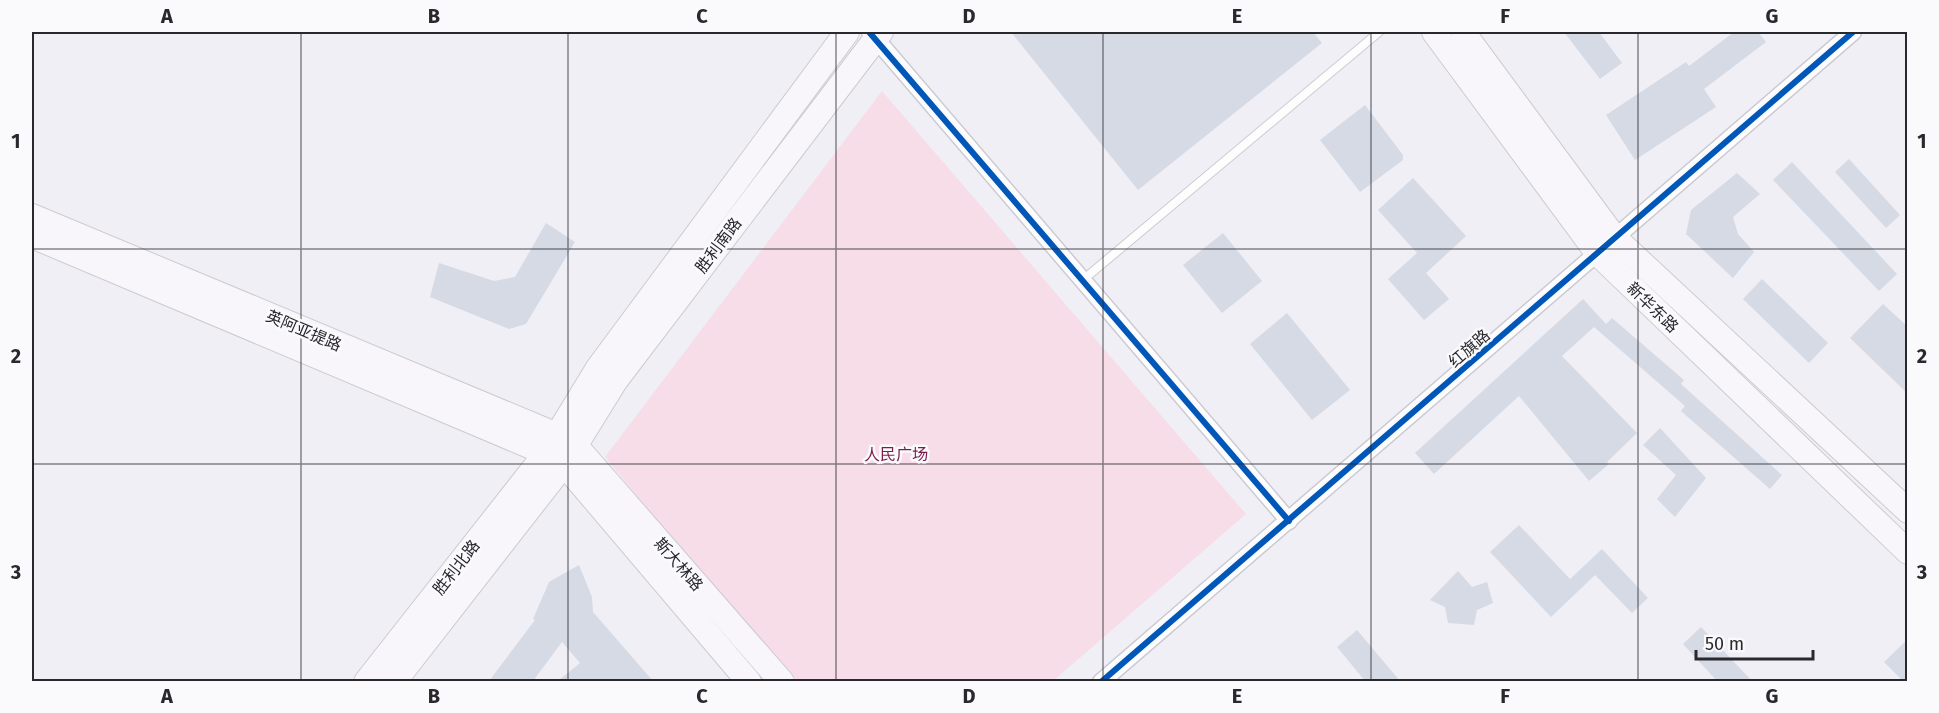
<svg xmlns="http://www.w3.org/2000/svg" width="1939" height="713" font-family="'Fira Sans','Noto Sans SC',sans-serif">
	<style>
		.green { fill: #f6dde8 }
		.building { fill: #d5dae4 }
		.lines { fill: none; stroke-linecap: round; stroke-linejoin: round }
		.service-casing { stroke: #cccbd1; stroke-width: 10 }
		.minor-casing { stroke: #cccbd1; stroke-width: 19 }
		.secondary-casing { stroke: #cccbd1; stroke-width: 26 }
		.service { stroke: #fdfdfe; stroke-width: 8 }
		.minor { stroke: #fdfdfe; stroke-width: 16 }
		.secondary { stroke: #f8f6fa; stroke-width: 24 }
		.cycleway-casing { stroke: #fafafd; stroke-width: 10 }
		.cycleway { stroke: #0057b8; stroke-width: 6 }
		.grid { fill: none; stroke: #28282d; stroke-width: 1.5; stroke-opacity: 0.55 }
		.labels { text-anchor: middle; stroke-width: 5; stroke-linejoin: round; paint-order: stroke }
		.street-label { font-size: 16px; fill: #28282d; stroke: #fafafd }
		.park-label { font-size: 16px; fill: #7d1c4a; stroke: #fafafd }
		.neatline { fill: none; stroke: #28282d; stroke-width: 2 }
		.grid-label { font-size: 20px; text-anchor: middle; font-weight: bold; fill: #28282d }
	</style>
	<rect width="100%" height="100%" fill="#f0eff6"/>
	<path class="green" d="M 882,91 L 1246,514 L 1053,681 L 789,681 L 605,457 Z"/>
	<g class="building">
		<path d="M 1011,32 L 1313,32 L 1322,43 L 1138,190 Z"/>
		<path d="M 1564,32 L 1599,32 L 1622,63 L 1600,79 Z"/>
		<path d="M 1734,32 L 1758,32 L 1766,42 L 1704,89 L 1716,107 L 1635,160 L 1606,115 L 1686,62 L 1689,66 Z"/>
		<path d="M 1365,105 L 1403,155 L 1403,160 L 1360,192 L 1320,140 Z"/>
		<path d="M 1849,159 L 1900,215 L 1886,228 L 1835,172 Z"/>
		<path d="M 1792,162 L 1897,274 L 1879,291 L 1773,180 Z"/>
		<path d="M 1737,173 L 1760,194 L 1733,217 L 1738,234 L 1754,252 L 1733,278 L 1686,234 L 1691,210 Z"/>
		<path d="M 1413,178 L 1466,236 L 1426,273 L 1449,299 L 1424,320 L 1388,279 L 1417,253 L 1378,210 Z"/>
		<path d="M 546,223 L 575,242 L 526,324 L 509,329 L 430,297 L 439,263 L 494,281 L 515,277 Z"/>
		<path d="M 1223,233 L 1262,281 L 1222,313 L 1183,265 Z"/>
		<path d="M 1762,279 L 1828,343 L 1809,363 L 1743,299 Z"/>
		<path d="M 1583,299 L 1606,324 L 1612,318 L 1684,380 L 1681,384 L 1782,475 L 1770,489 L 1681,411 L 1685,406 L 1594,327 L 1562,356 L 1637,433 L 1607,462 L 1609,464 L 1589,481 L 1519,396 L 1434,474 L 1415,453 Z"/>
		<path d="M 1883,304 L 1908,327 L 1908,394 L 1850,338 Z"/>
		<path d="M 1287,313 L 1350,390 L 1312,420 L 1250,344 Z"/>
		<path d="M 1660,428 L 1706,478 L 1675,517 L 1657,499 L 1676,475 L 1643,445 Z"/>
		<path d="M 1519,525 L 1570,579 L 1602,549 L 1648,598 L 1632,613 L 1595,575 L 1551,617 L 1490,552 Z"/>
		<path d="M 579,565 L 592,597 L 593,612 L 653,681 L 558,681 L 580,663 L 562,642 L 533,681 L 489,681 L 535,620 L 533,619 L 549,582 Z"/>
		<path d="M 1458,571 L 1472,587 L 1487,582 L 1493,603 L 1477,610 L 1474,625 L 1448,623 L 1445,607 L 1430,600 Z"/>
		<path d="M 1701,627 L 1752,681 L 1717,681 L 1683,644 Z"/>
		<path d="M 1357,630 L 1400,681 L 1365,681 L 1337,647 Z"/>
		<path d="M 1908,639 L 1908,681 L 1903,681 L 1884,662 Z"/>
	</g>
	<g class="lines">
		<defs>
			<path id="service" d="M 1084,279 L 1379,32"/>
			<g id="minor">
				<path d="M 870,32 L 1289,521"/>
				<path d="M 1101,682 L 1853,32"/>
			</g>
			<g id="secondary">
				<path d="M 1434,32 L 1598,254 L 1908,552"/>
				<path d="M 1463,32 L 1615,238 L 1908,511"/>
				<path d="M 32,216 L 557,435 L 576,446 L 782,682"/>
				<path d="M 32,236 L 546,453 L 564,464 L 749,682"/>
				<path d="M 366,682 L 546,453 L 598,368 L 847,32"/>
				<path d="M 394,682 L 564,464 L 616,380 L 881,32"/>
			</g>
		</defs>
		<use href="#service" class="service-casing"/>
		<use href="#minor" class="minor-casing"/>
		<use href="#secondary" class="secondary-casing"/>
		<use href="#service" class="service"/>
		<use href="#minor" class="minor"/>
		<use href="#secondary" class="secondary"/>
		<defs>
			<g id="cycleway">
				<path d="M 869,32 L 1289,521"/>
				<path d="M 1101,682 L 1853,32"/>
			</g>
		</defs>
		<use href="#cycleway" class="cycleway-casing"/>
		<use href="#cycleway" class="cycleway"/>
	</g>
	<path class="grid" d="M 301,32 L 301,682M 568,32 L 568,682M 836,32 L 836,682M 1103,32 L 1103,682M 1371,32 L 1371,682M 1638,32 L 1638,682M 32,249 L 1908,249M 32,464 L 1908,464"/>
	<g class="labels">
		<g class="street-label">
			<text transform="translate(718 245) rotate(-53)" y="6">胜利南路</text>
			<text transform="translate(1653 307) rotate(44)" y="6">新华东路</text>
			<text transform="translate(304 330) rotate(23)" y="6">英阿亚提路</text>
			<text transform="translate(1469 348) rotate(-41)" y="6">红旗路</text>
			<text transform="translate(679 564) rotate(49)" y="6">斯大林路</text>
			<text transform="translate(456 567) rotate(-52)" y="6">胜利北路</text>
		</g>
		<g class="park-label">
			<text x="896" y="460">人民广场</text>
		</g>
	</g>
	<rect width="1939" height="713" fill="none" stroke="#fafafd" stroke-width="66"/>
	<path d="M1696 650v9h117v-9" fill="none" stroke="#28282d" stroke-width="3"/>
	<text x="1705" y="650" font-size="18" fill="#28282d" stroke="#fafafd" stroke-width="4.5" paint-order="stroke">50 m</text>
	<rect x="33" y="33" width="1873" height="647" class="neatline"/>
	<g class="grid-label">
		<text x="167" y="23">A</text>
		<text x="434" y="23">B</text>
		<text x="702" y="23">C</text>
		<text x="969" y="23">D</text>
		<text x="1237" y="23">E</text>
		<text x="1505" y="23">F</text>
		<text x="1772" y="23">G</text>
		<text x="16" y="148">1</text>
		<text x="1922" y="148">1</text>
		<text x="16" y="363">2</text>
		<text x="1922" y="363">2</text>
		<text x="16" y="579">3</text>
		<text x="1922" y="579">3</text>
		<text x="167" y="703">A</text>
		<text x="434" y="703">B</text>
		<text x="702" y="703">C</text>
		<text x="969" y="703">D</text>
		<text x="1237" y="703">E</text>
		<text x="1505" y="703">F</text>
		<text x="1772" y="703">G</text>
	</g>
</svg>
